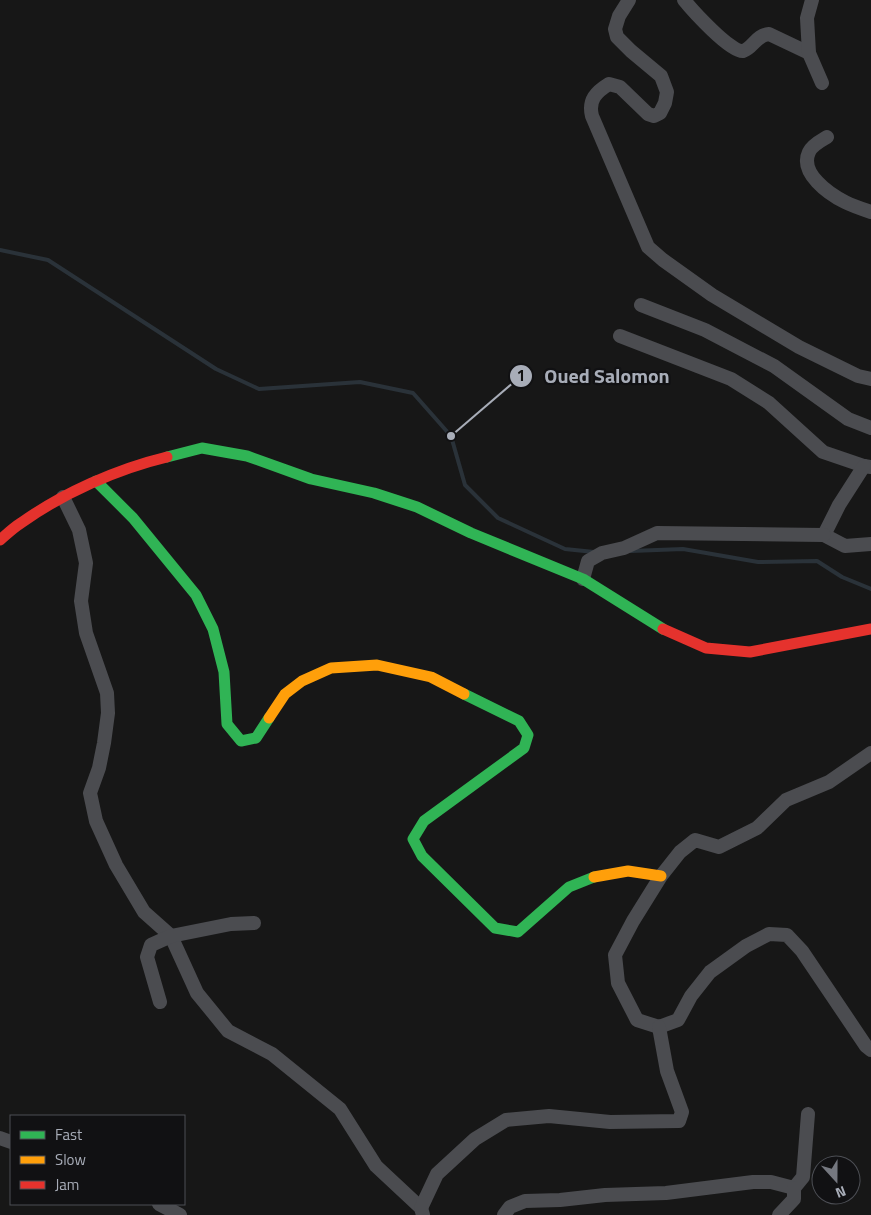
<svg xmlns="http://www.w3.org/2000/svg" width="871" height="1215" font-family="'Titillium Web',sans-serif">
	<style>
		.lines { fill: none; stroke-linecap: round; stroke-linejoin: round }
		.stream { stroke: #2a3239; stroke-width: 4 }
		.street { stroke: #4b4c50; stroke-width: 14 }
		.fast { stroke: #30b455; stroke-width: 11 }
		.slow { stroke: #ff9f0a; stroke-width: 11 }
		.jam { stroke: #e5322d; stroke-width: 11 }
		.leader { fill: none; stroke: #a8adb8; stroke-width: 2 }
		.callout-dot { fill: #a8adb8; stroke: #111113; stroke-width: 2 }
		.mark-label { font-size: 15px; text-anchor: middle; font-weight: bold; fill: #111 }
		.callout-label { font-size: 20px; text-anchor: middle; font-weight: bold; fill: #a8adb8; stroke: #111113; stroke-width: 4.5; stroke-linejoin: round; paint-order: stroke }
	</style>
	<rect width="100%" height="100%" fill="#171717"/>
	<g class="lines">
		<g class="stream">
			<path d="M 0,250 L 48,260 L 216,369 L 259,389 L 360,382 L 413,393 L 451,436 L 465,485 L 498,518 L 565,549 L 594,552"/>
			<path d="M 631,551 L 683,549 L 758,562 L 817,561 L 842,577 L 871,589"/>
		</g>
		<g class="street">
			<path d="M 629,0 L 619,16 L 615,29 L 617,37 L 631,51 L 661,76 L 667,92 L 665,103 L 660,113 L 654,116 L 648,114 L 620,87 L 609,84 C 596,92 588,100 592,116 L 648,247 L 663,260 L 712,295 L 799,347 L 858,376 L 871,379"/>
			<path d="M 684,0 C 692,10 731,53 743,51 C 753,48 756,35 769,34 L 809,53"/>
			<path d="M 812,0 L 807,18 L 809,53 L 822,83"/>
			<path d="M 827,137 C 822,140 812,145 809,152 C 799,173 829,194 845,202 C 853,206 862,209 871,212"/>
			<path d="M 641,305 L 705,330 L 774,366 L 848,419 L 871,428"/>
			<path d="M 620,336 L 731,379 L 769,403 L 823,452 L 864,466 L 871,467"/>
			<path d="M 864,466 L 839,505 L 824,535 L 845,546 L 871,544"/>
			<path d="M 63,497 L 79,530 L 86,563 L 81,601 L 86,633 L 107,693 L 108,713 L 104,743 L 99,768 L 90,793 L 96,821 L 116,865 L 144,912 L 171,936 L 197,993 L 228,1031 L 272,1054 L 340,1109 L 376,1166 L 421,1208 L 423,1215"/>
			<path d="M 583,579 L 588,561 L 602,553 L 624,548 L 657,533 L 824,535"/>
			<path d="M 871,753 L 829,782 L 786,800 L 757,828 L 719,847 L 695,840 L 680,852 L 661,876 L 633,921 L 615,955 L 618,983 L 637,1020 L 659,1027 L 678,1020 L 691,996 L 710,972 L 746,946 L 769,934 L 787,935 L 802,951 L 866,1046 L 871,1050"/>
			<path d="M 160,1002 L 147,957 L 151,945 L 171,936 L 231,924 L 254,923"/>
			<path d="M 0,1138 L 11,1142"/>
			<path d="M 159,1204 L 180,1215"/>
			<path d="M 421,1208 L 437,1174 L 475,1139 L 506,1120 L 549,1116 L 610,1122 L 679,1121 L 682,1112 L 667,1071 L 659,1027"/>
			<path d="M 504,1215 L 510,1207 L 525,1201 L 560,1200 L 605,1195 L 666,1193 L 753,1182 L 771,1182 L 794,1188 L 803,1177 L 808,1114"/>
			<path d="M 779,1215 L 794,1199 L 794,1188"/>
		</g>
		<g class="fast">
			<path d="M 167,457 L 202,448 L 247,456 L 311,479 L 374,493 L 417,507 L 471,533 L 583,579 L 663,629"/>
			<path d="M 96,481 L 133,518 L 196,595 L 213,629 L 224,672 L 227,724 L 241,741 L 256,738 L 269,718"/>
			<path d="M 464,694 L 519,721 L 528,735 L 524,748 L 424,821 L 413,839 L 422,856 L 495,928 L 518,932 L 569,887 L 594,877"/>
		</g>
		<g class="slow">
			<path d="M 269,718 L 285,694 L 302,681 L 331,668 L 377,665 L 431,677 L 464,694"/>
			<path d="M 594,877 L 628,871 L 661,876"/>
		</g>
		<g class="jam">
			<path d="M 0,540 C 7,534 13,528 21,523 C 63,493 117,469 167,457"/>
			<path d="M 663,629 L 706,648 L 750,652 L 871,629"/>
		</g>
	</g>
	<path class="leader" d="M451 436L521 376"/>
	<g class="callout-dot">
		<circle cx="451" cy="436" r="5"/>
		<circle cx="521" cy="376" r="12"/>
	</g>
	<g class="mark-label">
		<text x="521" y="381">1</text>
	</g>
	<g class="callout-label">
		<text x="607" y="383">Oued Salomon</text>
	</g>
	<rect x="10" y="1115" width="175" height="90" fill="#111113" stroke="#4d4f55"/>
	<rect x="20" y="1131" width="25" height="8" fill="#30b455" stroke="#4d4f55"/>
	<text x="55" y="1140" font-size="15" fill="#a8adb8">Fast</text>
	<rect x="20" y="1156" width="25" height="8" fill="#ff9f0a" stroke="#4d4f55"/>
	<text x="55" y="1165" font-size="15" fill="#a8adb8">Slow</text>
	<rect x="20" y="1181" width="25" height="8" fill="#e5322d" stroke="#4d4f55"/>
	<text x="55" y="1190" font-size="15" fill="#a8adb8">Jam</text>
	<g transform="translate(836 1180) rotate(159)"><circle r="24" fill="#111113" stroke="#4d4f55"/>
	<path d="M0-4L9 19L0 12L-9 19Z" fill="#757880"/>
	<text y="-8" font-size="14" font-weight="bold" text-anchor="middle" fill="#a8adb8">N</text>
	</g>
</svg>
